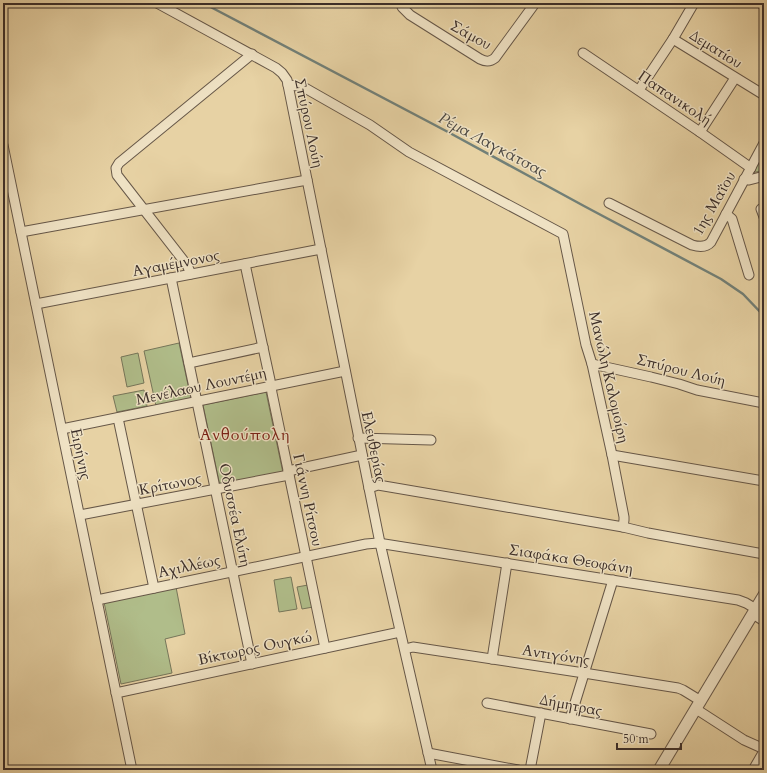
<svg xmlns="http://www.w3.org/2000/svg" width="767" height="773" font-family="Cardo,serif">
	<style>
		.green { fill: #b0bd8a; stroke: #76765a }
		.lines { fill: none; stroke-linecap: round; stroke-linejoin: round }
		.stream { stroke: #728078; stroke-width: 2.5 }
		.minor-casing { stroke: #665748; stroke-width: 11 }
		.tertiary-casing { stroke: #665748; stroke-width: 13 }
		.minor { stroke: #efe2c4; stroke-width: 9 }
		.tertiary { stroke: #efe2c4; stroke-width: 11 }
		.labels { text-anchor: middle; stroke-width: 3; stroke-linejoin: round; paint-order: stroke }
		.street-label { font-size: 15px; fill: #3b2e29; stroke: #efe2c4 }
		.water-label { font-size: 16px; font-style: italic; fill: #4d4943; stroke: #efe2c4 }
		.neighbourhood-label { font-size: 16px; letter-spacing: 1px; fill: #7a1f14; stroke: #efe2c4 }
	</style>
	<rect width="100%" height="100%" fill="#e7d2a4"/>
	<filter id="stains"><feTurbulence type="fractalNoise" baseFrequency=".005" numOctaves="4"/><feColorMatrix values="0 0 0 0 .2 0 0 0 0 .09 0 0 0 0 .02 0 0 0 .5 -.17"/></filter>
	<radialGradient id="worn" r=".72"><stop offset=".6" stop-color="#630" stop-opacity="0"/><stop offset="1" stop-color="#630" stop-opacity=".3"/></radialGradient>
	<g class="green">
		<path d="M 761,155 L 764,158 L 764,170 L 752,173 Z"/>
		<path d="M 179,343 L 191,399 L 156,406 L 144,351 Z"/>
		<path d="M 138,353 L 144,383 L 127,387 L 121,357 Z"/>
		<path d="M 144,390 L 147,406 L 117,412 L 113,396 Z"/>
		<path d="M 266,392 L 283,473 L 220,486 L 203,405 Z"/>
		<path d="M 291,577 L 297,609 L 279,612 L 274,580 Z"/>
		<path d="M 308,585 L 313,607 L 302,609 L 297,587 Z"/>
		<path d="M 176,587 L 185,634 L 165,639 L 172,673 L 121,684 L 104,602 Z"/>
	</g>
	<g class="lines">
		<path class="stream" d="M 203,3 L 448,132 L 584,206 L 721,279 L 743,294 L 764,316"/>
		<defs>
			<g id="minor">
				<path d="M 157,3 L 276,68 L 282,73 L 287,80 L 380,543 L 432,770"/>
				<path d="M 402,3 L 402,7 L 410,15 L 480,59 C 486,62 490,62 495,58 L 533,6 L 531,3"/>
				<path d="M 761,3 L 764,6"/>
				<path d="M 673,39 L 764,95"/>
				<path d="M 583,53 L 700,132 L 751,168"/>
				<path d="M 288,85 L 298,86 L 305,88 L 370,125 L 409,152 L 563,234 L 586,345 L 592,364 L 612,455 L 624,517 L 624,520 L 623,527"/>
				<path d="M 639,90 L 673,39 L 694,3"/>
				<path d="M 700,132 L 735,78"/>
				<path d="M 3,145 L 132,770"/>
				<path d="M 744,179 L 749,180 L 764,176"/>
				<path d="M 609,203 L 692,245 C 699,247 706,248 711,242 L 764,143"/>
				<path d="M 764,208 L 761,209 L 764,217"/>
				<path d="M 726,214 L 732,219 L 749,275"/>
				<path d="M 21,232 L 307,180"/>
				<path d="M 245,264 L 270,380 L 272,393 L 325,648"/>
				<path d="M 191,274 L 187,265 L 117,175 L 116,168 L 119,163 L 252,54"/>
				<path d="M 171,278 L 252,664"/>
				<path d="M 36,304 L 321,249"/>
				<path d="M 189,363 L 263,347"/>
				<path d="M 592,364 L 651,377 L 679,384 L 697,390 L 764,403"/>
				<path d="M 118,418 L 154,588"/>
				<path d="M 62,429 L 345,371"/>
				<path d="M 358,438 L 431,440"/>
				<path d="M 612,455 L 764,481"/>
				<path d="M 288,471 L 362,455"/>
				<path d="M 369,488 L 378,485 L 384,486 L 623,527 L 648,533 L 764,554"/>
				<path d="M 80,515 L 289,475"/>
				<path d="M 97,600 L 366,544 L 378,543 L 738,600 L 746,603 L 756,609"/>
				<path d="M 753,614 L 764,621"/>
				<path d="M 405,649 L 413,647 L 584,673 L 678,688 L 683,690 L 701,701"/>
				<path d="M 492,659 L 507,563"/>
				<path d="M 116,693 L 400,632"/>
				<path d="M 487,703 L 651,734"/>
				<path d="M 696,709 L 744,740 L 764,749"/>
				<path d="M 570,719 L 613,580"/>
				<path d="M 428,753 L 518,770"/>
				<path d="M 530,770 L 541,713"/>
				<path d="M 753,770 L 764,751"/>
			</g>
			<path id="tertiary" d="M 659,770 L 764,595"/>
		</defs>
		<use href="#minor" class="minor-casing"/>
		<use href="#tertiary" class="tertiary-casing"/>
		<use href="#minor" class="minor"/>
		<use href="#tertiary" class="tertiary"/>
	</g>
	<g class="labels">
		<g class="street-label">
			<text transform="translate(471 35) rotate(29)" y="5">Σάμου</text>
			<text transform="translate(716 49) rotate(32)" y="5">Δεματίου</text>
			<text transform="translate(675 98) rotate(34)" y="5">Παπανικολή</text>
			<text transform="translate(309 123) rotate(78)" y="5">Σπύρου Λούη</text>
			<text transform="translate(714 203) rotate(-60)" y="5">1ης Μαΐου</text>
			<text transform="translate(176 263) rotate(-11)" y="5">Αγαμέμνονoς</text>
			<text transform="translate(681 370) rotate(14)" y="5">Σπύρου Λούη</text>
			<text transform="translate(609 377) rotate(77)" y="5">Μανώλη Καλομοίρη</text>
			<text transform="translate(201 386) rotate(-12)" y="5">Μενέλαου Λουντέμη</text>
			<text transform="translate(374 447) rotate(78)" y="5">Ελευθερίας</text>
			<text transform="translate(81 454) rotate(78)" y="5">Ειρήνης</text>
			<text transform="translate(170 484) rotate(-11)" y="5">Κρίτωνος</text>
			<text transform="translate(308 500) rotate(78)" y="5">Γιάννη Ρίτσου</text>
			<text transform="translate(235 515) rotate(78)" y="5">Οδυσσέα Ελύτη</text>
			<text transform="translate(571 559) rotate(9)" y="5">Σιαφάκα Θεοφάνη</text>
			<text transform="translate(189 566) rotate(-12)" y="5">Αχιλλέως</text>
			<text transform="translate(255 648) rotate(-12)" y="5">Βίκτωρος Ουγκώ</text>
			<text transform="translate(556 655) rotate(9)" y="5">Αντιγόνης</text>
			<text transform="translate(571 705) rotate(11)" y="5">Δήμητρας</text>
		</g>
		<g class="water-label">
			<text transform="translate(493 144) rotate(28)" y="6">Ρέμα Λαγκάτσας</text>
		</g>
		<g class="neighbourhood-label">
			<text x="245" y="440">Ανθούπολη</text>
		</g>
	</g>
	<rect width="767" height="773" fill="none" stroke="#e7d2a4" stroke-width="16"/>
	<rect x="4" y="4" width="759" height="765" fill="none" stroke="#3b2e29" stroke-width="2"/>
	<rect x="8" y="8" width="751" height="757" fill="none" stroke="#3b2e29"/>
	<path d="M617 743v6h64v-6" fill="none" stroke="#3b2e29" stroke-width="2"/>
	<text x="623" y="743" font-size="12" fill="#3b2e29" stroke="#efe2c4" stroke-width="3" paint-order="stroke">50 m</text>
	<rect width="100%" height="100%" filter="url(#stains)"/>
	<rect width="100%" height="100%" fill="url(#worn)"/>
</svg>
